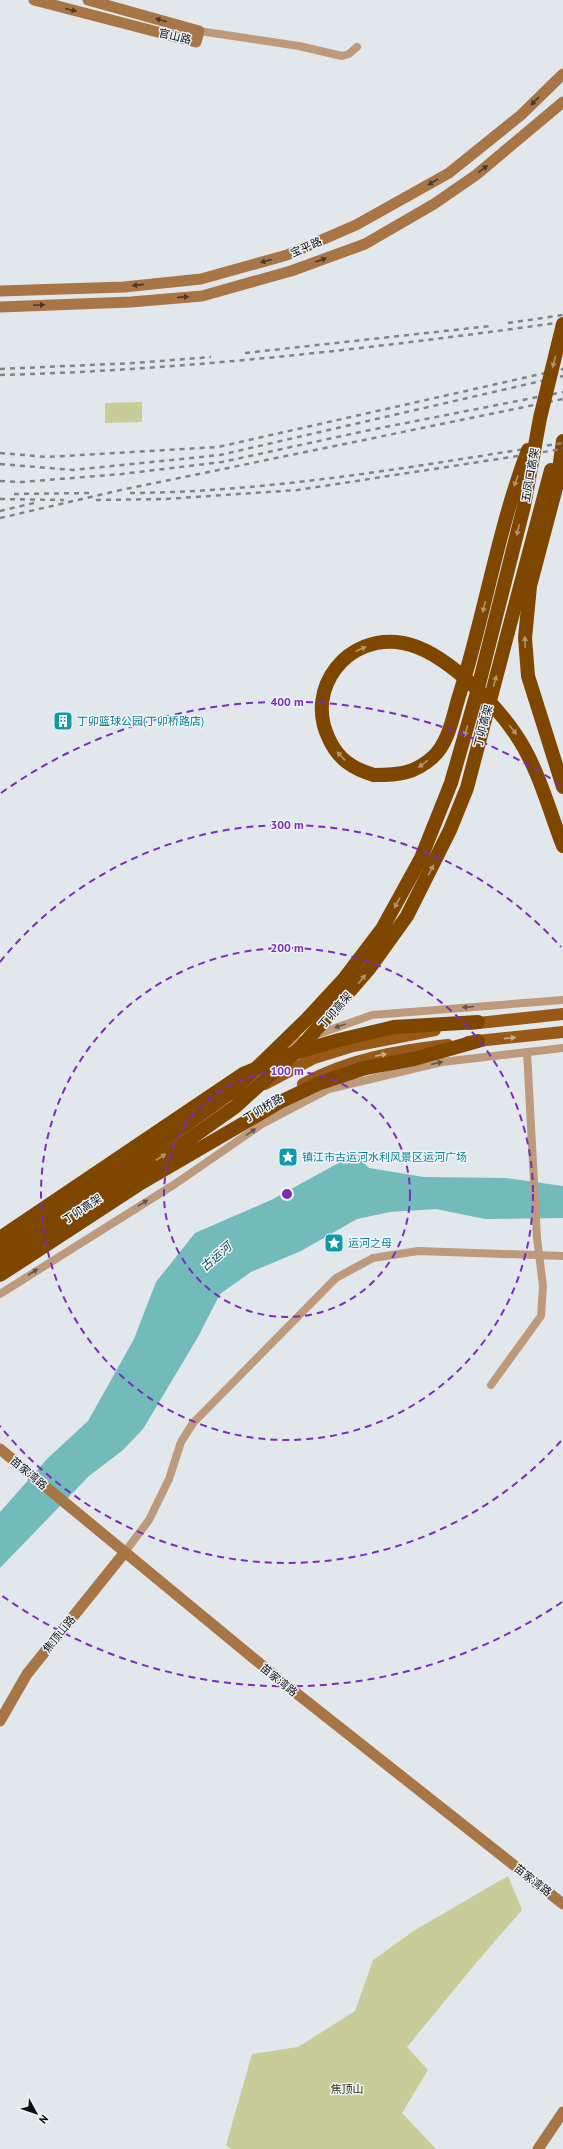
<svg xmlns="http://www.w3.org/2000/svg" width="563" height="2149" font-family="'PT Sans','Noto Sans SC',sans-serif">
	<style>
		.green { fill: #c7cc98 }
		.water { fill: #73babb }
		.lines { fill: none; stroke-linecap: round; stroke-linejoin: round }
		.street { stroke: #be9a7d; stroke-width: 8 }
		.secondary { stroke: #a87547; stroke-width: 11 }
		.primary { stroke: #975915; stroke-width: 12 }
		.highway { stroke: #7f4600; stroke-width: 14 }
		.rail { stroke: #818487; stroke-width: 2.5; stroke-dasharray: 5 5; stroke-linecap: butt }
		.highway-bridge { stroke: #7f4600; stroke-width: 14 }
		.oneway { fill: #4c3827 }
		.oneway2 { fill: #b19470 }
		.oneway3 { fill: #665447 }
		.oneway4 { fill: #c7ae92 }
		.ring { fill: none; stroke: #7b2cbf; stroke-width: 2; stroke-dasharray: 7 5 }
		.labels { text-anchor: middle; stroke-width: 3; stroke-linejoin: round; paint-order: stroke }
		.street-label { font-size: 11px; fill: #0e0f11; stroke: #eff4f8 }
		.culture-label { font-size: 11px; fill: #0d838f; stroke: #eff4f8; text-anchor: start }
		.park-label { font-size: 11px; fill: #303207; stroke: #eff4f8 }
		.water-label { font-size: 12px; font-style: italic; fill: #0b4d4e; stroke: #eff4f8 }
		.centre { fill: #7b2cbf; stroke: #eff4f8; stroke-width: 2 }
		.ring-label { font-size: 12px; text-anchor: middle; font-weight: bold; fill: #7b2cbf; stroke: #eff4f8; stroke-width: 3; stroke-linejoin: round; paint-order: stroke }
	</style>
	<rect width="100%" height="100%" fill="#e2e7eb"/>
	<g class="green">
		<path d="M 142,402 L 142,422 L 105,423 L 105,403 Z"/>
		<path d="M 508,1876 L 522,1910 L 476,1963 L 407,2047 L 428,2070 L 402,2113 L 436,2149 L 231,2149 L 226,2145 L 252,2054 L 298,2047 L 355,2011 L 373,1960 L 415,1930 Z"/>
	</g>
	<path class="water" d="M 355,1154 L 369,1168 L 424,1177 L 506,1178 L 563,1186 L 563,1218 L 485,1219 L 436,1209 L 390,1212 L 357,1219 L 301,1251 L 251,1272 L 220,1294 L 198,1337 L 143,1429 L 123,1450 L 89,1476 L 0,1568 L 0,1512 L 48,1458 L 88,1421 L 134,1339 L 156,1282 L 195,1233 L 271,1200 Z"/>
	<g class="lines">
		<g class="street">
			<path d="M 199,31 L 299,46 L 342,56 L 349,54 L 357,47"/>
			<path d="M 282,1047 L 372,1015 L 563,1000"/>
			<path d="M 0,1294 L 175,1184 L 262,1124 L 329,1089 L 442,1062 L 563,1048"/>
			<path d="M 491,1385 L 541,1316 L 543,1286 L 537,1238 L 527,1052"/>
			<path d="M 125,1552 L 149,1520 L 169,1479 L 181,1442 L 193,1423 L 336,1278 L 373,1258 L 418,1251 L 563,1256"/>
		</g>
		<g class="secondary">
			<path d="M 34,0 L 196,42 L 199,31 L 88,0"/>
			<path d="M 0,291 L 124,287 L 201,279 L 287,255 L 356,225 L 449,173 L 521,115 L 563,74"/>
			<path d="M 0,307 L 131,302 L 202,296 L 291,271 L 365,244 L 434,204 L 476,175 L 563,102"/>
			<path d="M 0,1449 L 281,1681 L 563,1904"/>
			<path d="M 0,1721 L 27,1674 L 125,1552"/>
			<path d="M 538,2149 L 563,2112"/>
		</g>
		<g class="primary">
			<path d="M 469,1024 L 563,1014"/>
			<path d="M 468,1042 L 563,1032"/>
			<path d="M 265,1084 L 314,1058 L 353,1046 L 435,1030"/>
			<path d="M 303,1084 C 349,1059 396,1051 448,1045"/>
		</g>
		<g class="highway">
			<path d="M 563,441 L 557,484 L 530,586 L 525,638 L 528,676 L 563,787"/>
			<path d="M 508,632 L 551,470"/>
			<path d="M 374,775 C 353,769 338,759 329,739 C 304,688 348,633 403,643 C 443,650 494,702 516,735 C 538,767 549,810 563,846"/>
			<path d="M 365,1068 L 414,1059 L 478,1041"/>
			<path d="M 0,1238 L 243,1074 L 294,1053 L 339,1040 L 394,1027 L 478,1022"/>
			<path d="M 0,1263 L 191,1138"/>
		</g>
		<g class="rail">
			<path d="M 508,323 L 563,315"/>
			<path d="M 245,353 L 490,326"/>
			<path d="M 0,369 L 135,363 L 211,357"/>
			<path d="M 0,375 C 189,370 376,348 563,322"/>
			<path d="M 0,453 L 47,457 L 218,447 L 563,369"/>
			<path d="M 0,464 L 73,470 L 220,455 L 563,376"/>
			<path d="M 0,481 L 22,482 L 122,474 L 222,462 L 365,431 L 563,392"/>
			<path d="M 130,493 C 276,492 420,465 563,443"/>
			<path d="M 14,494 L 92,493"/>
			<path d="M 0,499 L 64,500"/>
			<path d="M 96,500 L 165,499 L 298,490 L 563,449"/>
			<path d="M 0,511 L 34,503"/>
			<path d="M 0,518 L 121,490 L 563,399"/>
		</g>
		<g class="highway-bridge">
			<path d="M 374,775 C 398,775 414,774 433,757 C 450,741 453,714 460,693 C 485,613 498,529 528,450"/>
			<path d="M 191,1138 L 235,1107 L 301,1047 L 369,969 L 407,916 L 450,830 L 467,788 L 508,632"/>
			<path d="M 0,1250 L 181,1128 L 234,1090 L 307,1019 L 344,979 L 382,929 L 421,858 L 451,783 L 476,696 L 524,506 L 540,418 L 563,324"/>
			<path d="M 0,1275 L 141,1183 L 280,1102 L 320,1083 L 365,1068"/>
		</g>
	</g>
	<defs><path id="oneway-solid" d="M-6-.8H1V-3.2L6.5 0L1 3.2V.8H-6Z"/></defs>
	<g class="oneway">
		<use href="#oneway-solid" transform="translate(71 10) rotate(14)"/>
		<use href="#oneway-solid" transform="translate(161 20) rotate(-164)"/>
		<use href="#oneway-solid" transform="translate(535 101) rotate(136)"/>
		<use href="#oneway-solid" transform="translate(483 169) rotate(-38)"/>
		<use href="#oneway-solid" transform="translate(433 182) rotate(150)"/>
		<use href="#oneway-solid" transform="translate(321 260) rotate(-20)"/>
		<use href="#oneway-solid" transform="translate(266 261) rotate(165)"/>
		<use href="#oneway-solid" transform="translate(138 285) rotate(174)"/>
		<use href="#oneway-solid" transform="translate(183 297) rotate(-5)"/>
		<use href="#oneway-solid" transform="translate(39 305) rotate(-2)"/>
	</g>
	<g class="oneway2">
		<use href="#oneway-solid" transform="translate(554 362) rotate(104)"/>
		<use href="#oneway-solid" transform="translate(516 481) rotate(111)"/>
		<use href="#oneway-solid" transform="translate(518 530) rotate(104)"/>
		<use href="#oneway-solid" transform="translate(484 607) rotate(104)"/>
		<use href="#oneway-solid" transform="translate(525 642) rotate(-92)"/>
		<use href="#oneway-solid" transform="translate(361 649) rotate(-25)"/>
		<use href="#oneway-solid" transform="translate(495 681) rotate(-75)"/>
		<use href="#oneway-solid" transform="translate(513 730) rotate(52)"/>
		<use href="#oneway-solid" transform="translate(466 731) rotate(106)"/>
		<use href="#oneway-solid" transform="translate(341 756) rotate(-133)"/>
		<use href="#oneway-solid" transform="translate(423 764) rotate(144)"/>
		<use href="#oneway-solid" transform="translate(431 870) rotate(-63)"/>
		<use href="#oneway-solid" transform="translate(397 903) rotate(119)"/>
		<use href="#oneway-solid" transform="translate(362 979) rotate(-51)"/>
		<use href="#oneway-solid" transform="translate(161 1157) rotate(-33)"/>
	</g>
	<g class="oneway3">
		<use href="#oneway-solid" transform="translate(468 1007) rotate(175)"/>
		<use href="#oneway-solid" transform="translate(340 1026) rotate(161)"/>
		<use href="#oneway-solid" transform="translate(437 1063) rotate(-13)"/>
		<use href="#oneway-solid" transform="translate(251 1132) rotate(-34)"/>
		<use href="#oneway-solid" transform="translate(143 1203) rotate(-32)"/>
		<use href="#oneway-solid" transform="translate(33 1272) rotate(-33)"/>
	</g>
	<g class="oneway4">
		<use href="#oneway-solid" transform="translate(510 1038) rotate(-6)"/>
		<use href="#oneway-solid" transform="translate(381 1055) rotate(-11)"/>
	</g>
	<g class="ring">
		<circle cx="287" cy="1194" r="123"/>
		<circle cx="287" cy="1194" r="246"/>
		<path d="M561 1441A369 369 0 0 1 0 1426M0 962A369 369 0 0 1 561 947"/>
		<path d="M562 1602A492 492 0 0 1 1 1595M1 793A492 492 0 0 1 562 786"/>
	</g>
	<defs>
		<symbol id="building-square" viewBox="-11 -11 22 22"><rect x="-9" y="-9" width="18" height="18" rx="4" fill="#0f9aa8" stroke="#eff4f8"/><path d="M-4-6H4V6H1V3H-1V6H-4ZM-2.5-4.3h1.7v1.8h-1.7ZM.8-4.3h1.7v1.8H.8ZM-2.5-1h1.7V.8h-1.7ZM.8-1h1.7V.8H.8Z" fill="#fff"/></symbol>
		<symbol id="sight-square" viewBox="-11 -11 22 22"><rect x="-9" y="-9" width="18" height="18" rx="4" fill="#0f9aa8" stroke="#eff4f8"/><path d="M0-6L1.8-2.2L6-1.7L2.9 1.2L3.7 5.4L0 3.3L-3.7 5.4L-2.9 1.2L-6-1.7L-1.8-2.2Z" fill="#fff"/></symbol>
	</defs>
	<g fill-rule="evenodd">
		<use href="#building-square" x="52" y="710" width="22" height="22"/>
		<use href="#sight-square" x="277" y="1146" width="22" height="22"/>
		<use href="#sight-square" x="323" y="1232" width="22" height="22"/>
	</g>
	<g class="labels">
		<g class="street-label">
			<text transform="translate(175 36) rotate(13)" y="4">官山路</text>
			<text transform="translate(306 247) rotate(-24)" y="4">宝平路</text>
			<text transform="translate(530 475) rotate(-80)" y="4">五凤口高架</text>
			<text transform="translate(483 726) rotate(-75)" y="4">丁卯高架</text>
			<text transform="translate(335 1010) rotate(-49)" y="4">丁卯高架</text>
			<text transform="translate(263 1108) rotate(-31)" y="4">丁卯桥路</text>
			<text transform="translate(82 1209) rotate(-33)" y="4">丁卯高架</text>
			<text transform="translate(29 1473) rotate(40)" y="4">苗家湾路</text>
			<text transform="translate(59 1634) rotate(-51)" y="4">焦顶山路</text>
			<text transform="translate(279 1680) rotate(39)" y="4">苗家湾路</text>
			<text transform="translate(533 1880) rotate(38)" y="4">苗家湾路</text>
		</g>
		<g class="culture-label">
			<text x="77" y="725">丁卯篮球公园(丁卯桥路店)</text>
			<text x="302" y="1161">镇江市古运河水利风景区运河广场</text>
			<text x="348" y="1247">运河之母</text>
		</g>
		<g class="park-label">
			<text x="347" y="2093">焦顶山</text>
		</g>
		<g class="water-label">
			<text transform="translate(216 1257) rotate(-41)" y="4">古运河</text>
		</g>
	</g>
	<circle cx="287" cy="1194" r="6" class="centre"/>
	<g class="ring-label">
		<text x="287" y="706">400 m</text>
		<text x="287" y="829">300 m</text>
		<text x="287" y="952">200 m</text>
		<text x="287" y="1075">100 m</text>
	</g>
	<g transform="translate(36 2113) rotate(130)" stroke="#eff4f8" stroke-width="3" paint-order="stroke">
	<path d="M0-3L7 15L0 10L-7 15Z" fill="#0e0f11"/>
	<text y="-6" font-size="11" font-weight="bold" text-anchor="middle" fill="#0e0f11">N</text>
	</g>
</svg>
